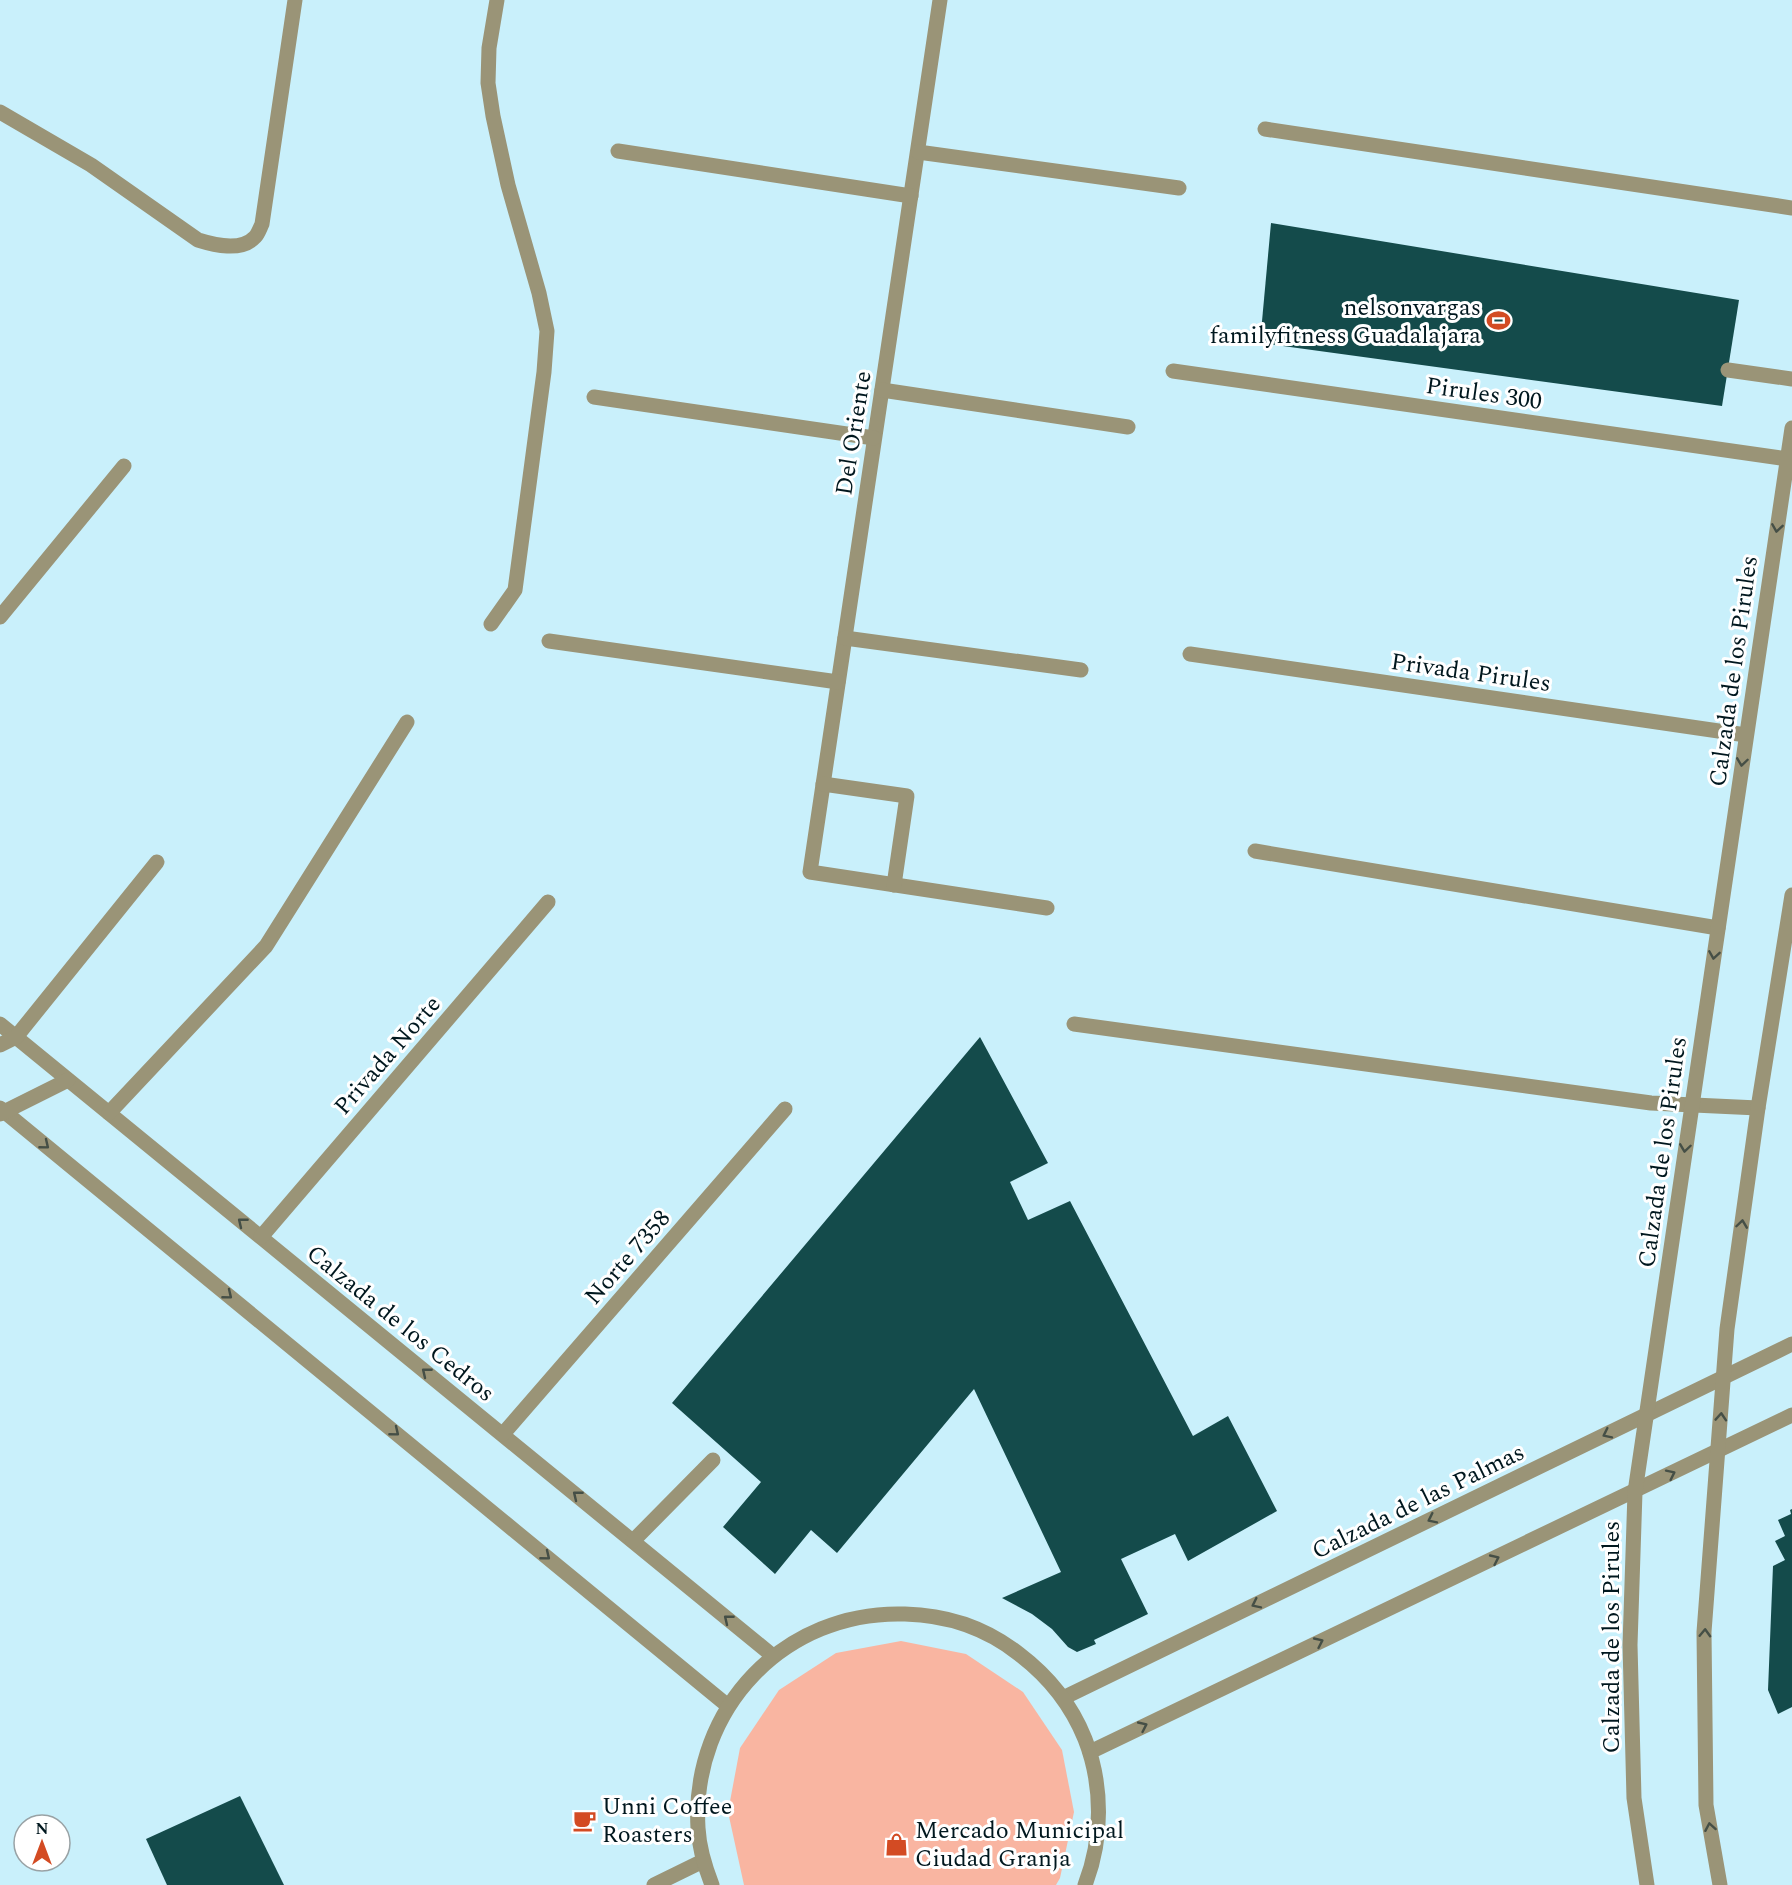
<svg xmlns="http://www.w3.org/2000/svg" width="1792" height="1885" font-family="Spectral,serif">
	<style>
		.green { fill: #f9b5a1 }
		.building { fill: #144b4b }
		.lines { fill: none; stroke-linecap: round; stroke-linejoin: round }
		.minor { stroke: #9a9477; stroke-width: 15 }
		.oneway { stroke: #454f46 }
		.labels { text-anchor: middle; stroke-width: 6; stroke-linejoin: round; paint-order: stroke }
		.poi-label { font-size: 24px; fill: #00171e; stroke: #fff; text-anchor: start }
		.street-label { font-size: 24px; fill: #00171e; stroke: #fff }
	</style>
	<rect width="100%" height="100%" fill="#c9f0fb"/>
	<path class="green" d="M 901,1641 L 966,1654 L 1023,1692 L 1062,1750 L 1074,1812 L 1060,1878 L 1056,1885 L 744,1885 L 728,1812 L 740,1748 L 779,1690 L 836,1653 Z"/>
	<g class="building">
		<path d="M 1271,223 L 1739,300 L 1722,406 L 1260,343 Z"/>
		<path d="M 980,1037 L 1048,1163 L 1010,1182 L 1028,1220 L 1070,1201 L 1193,1436 L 1228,1416 L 1277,1511 L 1188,1561 L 1175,1534 L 1121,1559 L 1148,1614 L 1094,1640 L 1096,1644 L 1077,1652 L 1068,1647 L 1052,1629 L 1032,1614 L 1002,1598 L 1061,1572 L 974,1389 L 837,1553 L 811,1530 L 775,1574 L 723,1527 L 761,1482 L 672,1403 Z"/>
		<path d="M 1792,1509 L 1792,1707 L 1778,1714 L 1768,1690 L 1773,1566 L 1785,1560 L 1775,1541 L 1785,1536 L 1778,1520 L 1791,1514 L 1790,1510 Z"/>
		<path d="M 240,1796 L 284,1885 L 167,1885 L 146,1839 Z"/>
	</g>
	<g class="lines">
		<g class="minor">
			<path d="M 940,0 L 810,872 L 1047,908"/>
			<path d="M 0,112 L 91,165 L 198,240 C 214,245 241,252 255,237 C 258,234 260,228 262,224 L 295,0"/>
			<path d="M 1265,129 L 1792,208"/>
			<path d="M 618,151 L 911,196"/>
			<path d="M 918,152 L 1179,188"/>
			<path d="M 1728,370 L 1792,379"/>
			<path d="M 1173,371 L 1788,459"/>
			<path d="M 882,390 L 1128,427"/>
			<path d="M 594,397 L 874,438"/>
			<path d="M 0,617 L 124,466"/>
			<path d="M 491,624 L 515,590 L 544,372 L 547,331 L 539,293 L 508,185 L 493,116 L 488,83 L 489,48 L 497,0"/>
			<path d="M 845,638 L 1081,670"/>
			<path d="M 549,641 L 838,682"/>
			<path d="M 1190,654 L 1746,735"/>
			<path d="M 823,784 L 907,796 L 894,885"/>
			<path d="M 1255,851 L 1718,928"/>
			<path d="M 0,1024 L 773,1656"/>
			<path d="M 1074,1024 L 1651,1103 L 1758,1108"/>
			<path d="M 0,1045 L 16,1037 L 157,862"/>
			<path d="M 0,1108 L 728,1706"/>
			<path d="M 109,1113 L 266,946 L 407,722"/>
			<path d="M 0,1114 L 68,1080"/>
			<path d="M 261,1237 L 548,902"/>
			<path d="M 503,1434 L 785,1109"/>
			<path d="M 633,1541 L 713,1460"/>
			<path d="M 1063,1698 L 1792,1344"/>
			<path d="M 1090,1752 L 1792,1415"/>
			<path d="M 654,1885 L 703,1861"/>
			<path d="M 712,1885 C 705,1867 699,1847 698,1828 C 691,1708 785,1610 905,1614 C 946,1615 986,1628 1019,1654 C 1048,1676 1071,1704 1085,1739 C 1103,1785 1103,1839 1085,1885"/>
			<path d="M 1647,1885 L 1634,1798 L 1630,1645 L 1635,1492 L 1792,428"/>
			<path d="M 1720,1885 L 1706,1805 L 1704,1632 L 1727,1329 L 1758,1108 L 1792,895"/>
		</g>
	</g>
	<defs><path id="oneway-chevron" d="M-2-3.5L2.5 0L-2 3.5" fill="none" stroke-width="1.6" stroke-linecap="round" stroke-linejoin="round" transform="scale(1.5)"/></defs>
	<g class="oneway">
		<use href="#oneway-chevron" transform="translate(1777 528) rotate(99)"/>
		<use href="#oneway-chevron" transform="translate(1742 762) rotate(98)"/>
		<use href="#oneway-chevron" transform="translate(1714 955) rotate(99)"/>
		<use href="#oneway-chevron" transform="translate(45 1145) rotate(39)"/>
		<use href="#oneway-chevron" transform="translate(1685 1148) rotate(98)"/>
		<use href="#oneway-chevron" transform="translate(242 1222) rotate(-141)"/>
		<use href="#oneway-chevron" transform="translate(1742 1224) rotate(-82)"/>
		<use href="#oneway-chevron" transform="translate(228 1295) rotate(39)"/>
		<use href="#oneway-chevron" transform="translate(426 1372) rotate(-141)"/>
		<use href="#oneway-chevron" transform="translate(1721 1417) rotate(-86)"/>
		<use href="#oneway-chevron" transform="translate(395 1432) rotate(39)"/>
		<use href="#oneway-chevron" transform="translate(1607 1434) rotate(154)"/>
		<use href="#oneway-chevron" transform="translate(1671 1474) rotate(-26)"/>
		<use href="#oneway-chevron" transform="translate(577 1495) rotate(-141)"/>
		<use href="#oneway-chevron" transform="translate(1432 1519) rotate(154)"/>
		<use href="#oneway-chevron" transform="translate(546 1556) rotate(39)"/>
		<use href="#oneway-chevron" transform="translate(1495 1559) rotate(-25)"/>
		<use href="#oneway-chevron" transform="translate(1256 1604) rotate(154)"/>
		<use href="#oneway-chevron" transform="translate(728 1619) rotate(-141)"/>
		<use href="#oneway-chevron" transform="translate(1705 1633) rotate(-88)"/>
		<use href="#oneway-chevron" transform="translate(1319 1642) rotate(-25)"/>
		<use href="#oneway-chevron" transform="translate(1143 1726) rotate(-25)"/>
		<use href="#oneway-chevron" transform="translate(1710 1827) rotate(-100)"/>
	</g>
	<defs>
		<symbol id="stadium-bare" viewBox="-9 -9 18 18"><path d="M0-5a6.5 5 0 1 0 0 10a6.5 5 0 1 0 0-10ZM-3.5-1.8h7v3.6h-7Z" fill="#d34b23" stroke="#fff" stroke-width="2.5" paint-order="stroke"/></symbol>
		<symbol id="cafe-bare" viewBox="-9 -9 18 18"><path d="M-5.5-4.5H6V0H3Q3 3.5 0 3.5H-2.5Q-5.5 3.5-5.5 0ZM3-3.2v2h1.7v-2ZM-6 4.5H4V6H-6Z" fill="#d34b23" stroke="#fff" stroke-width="2.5" paint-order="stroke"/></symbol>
		<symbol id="shop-bare" viewBox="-9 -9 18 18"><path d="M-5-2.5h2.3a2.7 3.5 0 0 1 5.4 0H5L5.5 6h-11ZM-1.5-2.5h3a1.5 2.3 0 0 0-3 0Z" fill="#d34b23" stroke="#fff" stroke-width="2.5" paint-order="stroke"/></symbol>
	</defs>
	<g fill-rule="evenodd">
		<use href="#stadium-bare" x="1482" y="304" width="33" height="33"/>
		<use href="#cafe-bare" x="568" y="1804" width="33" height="33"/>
		<use href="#shop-bare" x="880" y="1828" width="33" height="33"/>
	</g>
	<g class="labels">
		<g class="poi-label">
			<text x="1481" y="315" text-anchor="end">nelsonvargas<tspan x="1481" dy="28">familyfitness Guadalajara</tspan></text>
			<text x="602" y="1814">Unni Coffee<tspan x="602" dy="28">Roasters</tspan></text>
			<text x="915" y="1838">Mercado Municipal<tspan x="915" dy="28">Ciudad Granja</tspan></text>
		</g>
		<g class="street-label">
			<text transform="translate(1484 393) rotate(8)" y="8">Pirules 300</text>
			<text transform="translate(853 433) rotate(-81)" y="8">Del Oriente</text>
			<text transform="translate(1733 671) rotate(-82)" y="8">Calzada de los Pirules</text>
			<text transform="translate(1471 672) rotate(8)" y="8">Privada Pirules</text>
			<text transform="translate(387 1055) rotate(-49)" y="8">Privada Norte</text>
			<text transform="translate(1662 1152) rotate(-82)" y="8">Calzada de los Pirules</text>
			<text transform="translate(627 1257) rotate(-49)" y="8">Norte 7358</text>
			<text transform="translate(401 1323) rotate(39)" y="8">Calzada de los Cedros</text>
			<text transform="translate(1418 1501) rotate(-26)" y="8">Calzada de las Palmas</text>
			<text transform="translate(1611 1637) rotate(-90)" y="8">Calzada de los Pirules</text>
		</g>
	</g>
	<g transform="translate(42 1843)"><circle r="28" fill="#ffffff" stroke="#99a2a5" stroke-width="1.5"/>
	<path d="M0-4.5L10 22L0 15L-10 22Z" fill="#d34b23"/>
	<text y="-9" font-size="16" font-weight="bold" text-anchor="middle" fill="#00171e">N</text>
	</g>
</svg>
